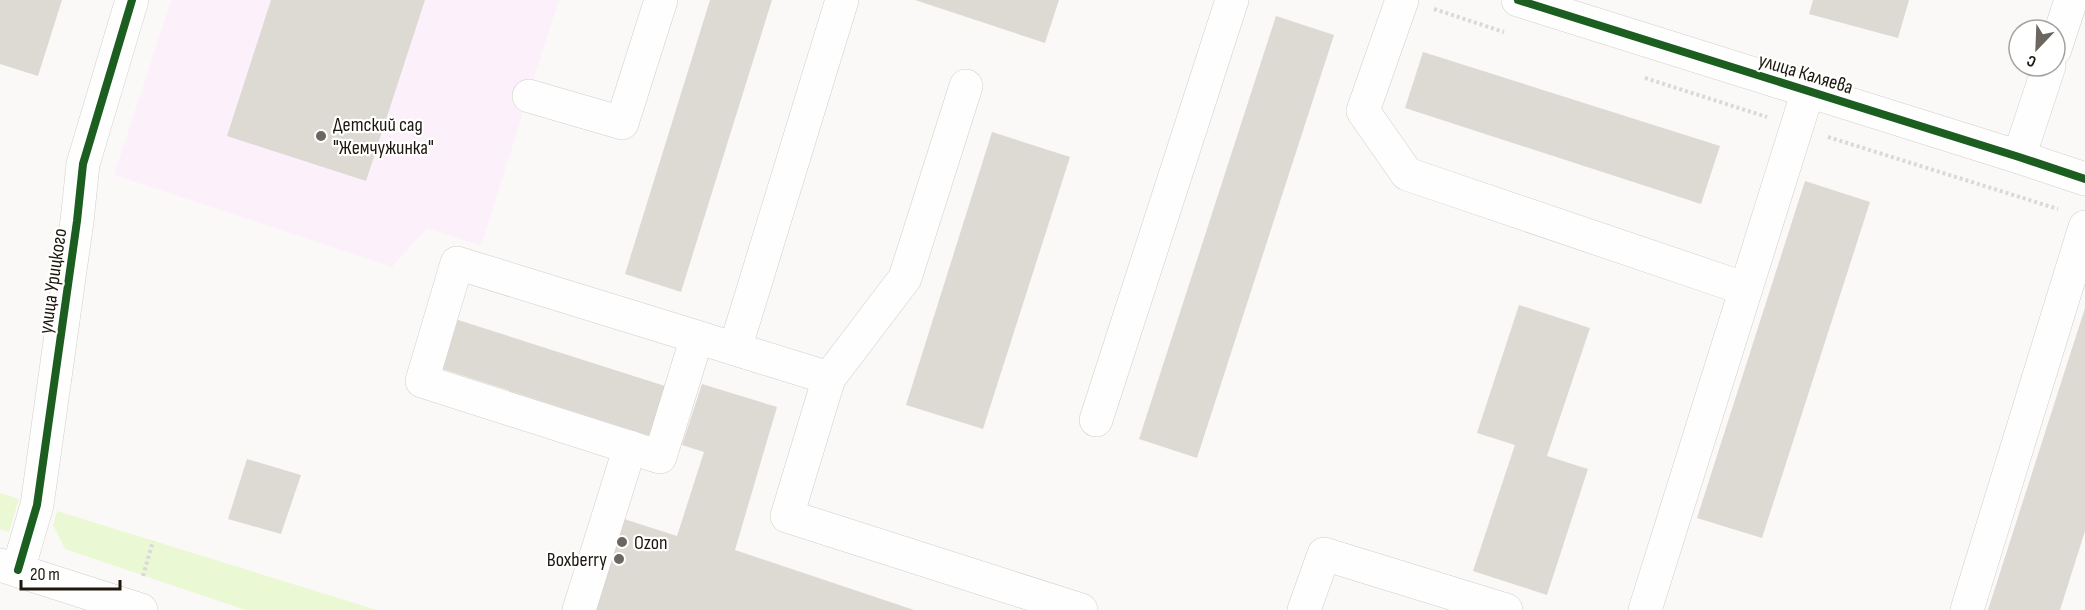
<svg xmlns="http://www.w3.org/2000/svg" width="2085" height="610" font-family="'Sofia Sans Condensed',sans-serif">
	<style>
		.education { fill: #fcf1fa }
		.green { fill: #eaf8d4 }
		.building { fill: #dddad4 }
		.lines { fill: none; stroke-linecap: round; stroke-linejoin: round }
		.minor-casing { stroke: #d2cec8; stroke-width: 34 }
		.path { stroke: #d9d9d8; stroke-width: 4; stroke-dasharray: 3 3; stroke-linecap: butt }
		.minor { stroke: #fefefe; stroke-width: 33 }
		.cycleway-casing { stroke: #fff; stroke-width: 11 }
		.cycleway { stroke: #1b5e20; stroke-width: 8 }
		.poi-dot { fill: #6b665f; stroke: #fff; stroke-width: 2 }
		.labels { text-anchor: middle; stroke-width: 4.5; stroke-linejoin: round; paint-order: stroke }
		.street-label { font-size: 20px; fill: #1d170d; stroke: #fff }
		.poi-label { font-size: 20px; fill: #1d170d; stroke: #fff; text-anchor: start }
	</style>
	<rect width="100%" height="100%" fill="#fbf9f7"/>
	<path class="education" d="M 171,0 L 559,0 L 481,246 L 427,228 L 392,267 L 114,175 Z"/>
	<g class="green">
		<path d="M 0,493 L 19,499 L 9,532 L 0,529 Z"/>
		<path d="M 57,511 L 377,610 L 245,610 L 65,549 L 53,525 Z"/>
	</g>
	<g class="building">
		<path d="M 0,0 L 62,0 L 38,76 L 0,64 Z"/>
		<path d="M 271,0 L 425,0 L 366,181 L 227,136 Z"/>
		<path d="M 710,0 L 772,0 L 681,292 L 625,274 Z"/>
		<path d="M 915,0 L 1059,0 L 1045,43 Z"/>
		<path d="M 1813,0 L 1909,0 L 1898,38 L 1809,14 Z"/>
		<path d="M 1276,16 L 1334,35 L 1197,458 L 1139,439 Z"/>
		<path d="M 1423,52 L 1720,146 L 1701,204 L 1405,108 Z"/>
		<path d="M 992,132 L 1070,157 L 983,429 L 906,405 Z"/>
		<path d="M 1805,181 L 1870,202 L 1762,538 L 1697,518 Z"/>
		<path d="M 1519,305 L 1590,328 L 1547,456 L 1588,469 L 1547,595 L 1473,571 L 1515,445 L 1477,433 Z"/>
		<path d="M 2085,308 L 2085,531 L 2060,610 L 1988,610 Z"/>
		<path d="M 452,318 L 665,386 L 650,436 L 436,367 Z"/>
		<path d="M 702,384 L 777,407 L 735,550 L 914,610 L 592,610 L 621,518 L 677,536 L 704,452 L 682,445 Z"/>
		<path d="M 247,459 L 301,475 L 281,534 L 228,519 Z"/>
	</g>
	<g class="lines">
		<defs>
			<g id="minor">
				<path d="M 1402,0 L 1363,111 L 1407,174 L 1746,289"/>
				<path d="M 1518,0 L 2019,157 L 2085,179"/>
				<path d="M 2055,49 L 2071,0"/>
				<path d="M 529,96 L 622,123 L 661,0"/>
				<path d="M 2019,157 L 2049,66"/>
				<path d="M 697,337 L 660,457 L 422,381 L 457,263 L 697,337 L 735,349 L 842,0"/>
				<path d="M 735,349 L 829,378 L 787,516 L 1081,610"/>
				<path d="M 829,378 L 905,278 L 966,86"/>
				<path d="M 1096,420 L 1232,0"/>
				<path d="M 0,565 L 141,610"/>
				<path d="M 18,570 L 37,505 L 77,221 L 83,164 L 132,0"/>
				<path d="M 579,610 L 630,447"/>
				<path d="M 1304,610 L 1324,554 L 1506,610"/>
				<path d="M 1645,610 L 1808,91"/>
				<path d="M 1967,610 L 2085,227"/>
			</g>
		</defs>
		<use href="#minor" class="minor-casing"/>
		<g class="path">
			<path d="M 1434,9 L 1504,32"/>
			<path d="M 1645,78 L 1767,117"/>
			<path d="M 1828,137 L 2058,209"/>
			<path d="M 143,576 L 153,541"/>
		</g>
		<use href="#minor" class="minor"/>
		<defs>
			<g id="cycleway">
				<path d="M 1518,0 L 2019,157 L 2085,179"/>
				<path d="M 18,570 L 37,505 L 77,221 L 83,164 L 132,0"/>
			</g>
		</defs>
		<use href="#cycleway" class="cycleway-casing"/>
		<use href="#cycleway" class="cycleway"/>
	</g>
	<g class="poi-dot">
		<circle cx="321" cy="136" r="6"/>
		<circle cx="622" cy="542" r="6"/>
		<circle cx="619" cy="559" r="6"/>
	</g>
	<g class="labels">
		<g class="street-label">
			<text transform="translate(1806 73) rotate(17)" y="7">улица Каляева</text>
			<text transform="translate(52 281) rotate(-82)" y="7">улица Урицкого</text>
		</g>
		<g class="poi-label">
			<text x="333" y="131">Детский сад<tspan x="333" dy="23">"Жемчужинка"</tspan></text>
			<text x="634" y="549">Ozon</text>
			<text x="607" y="566" text-anchor="end">Boxberry</text>
		</g>
	</g>
	<g transform="translate(2037 48) rotate(203)"><circle r="28" fill="#ffffff" stroke="#a5a29e" stroke-width="1.5"/>
	<path d="M0-4.5L10 22L0 15L-10 22Z" fill="#6b665f"/>
	<text y="-9" font-size="16" font-weight="bold" text-anchor="middle" fill="#1d170d">С</text>
	</g>
	<path d="M21 580v9h99v-9" fill="none" stroke="#1d170d" stroke-width="3"/>
	<text x="30" y="580" font-size="18" fill="#1d170d" stroke="#ffffff" stroke-width="4.5" paint-order="stroke">20 m</text>
</svg>
